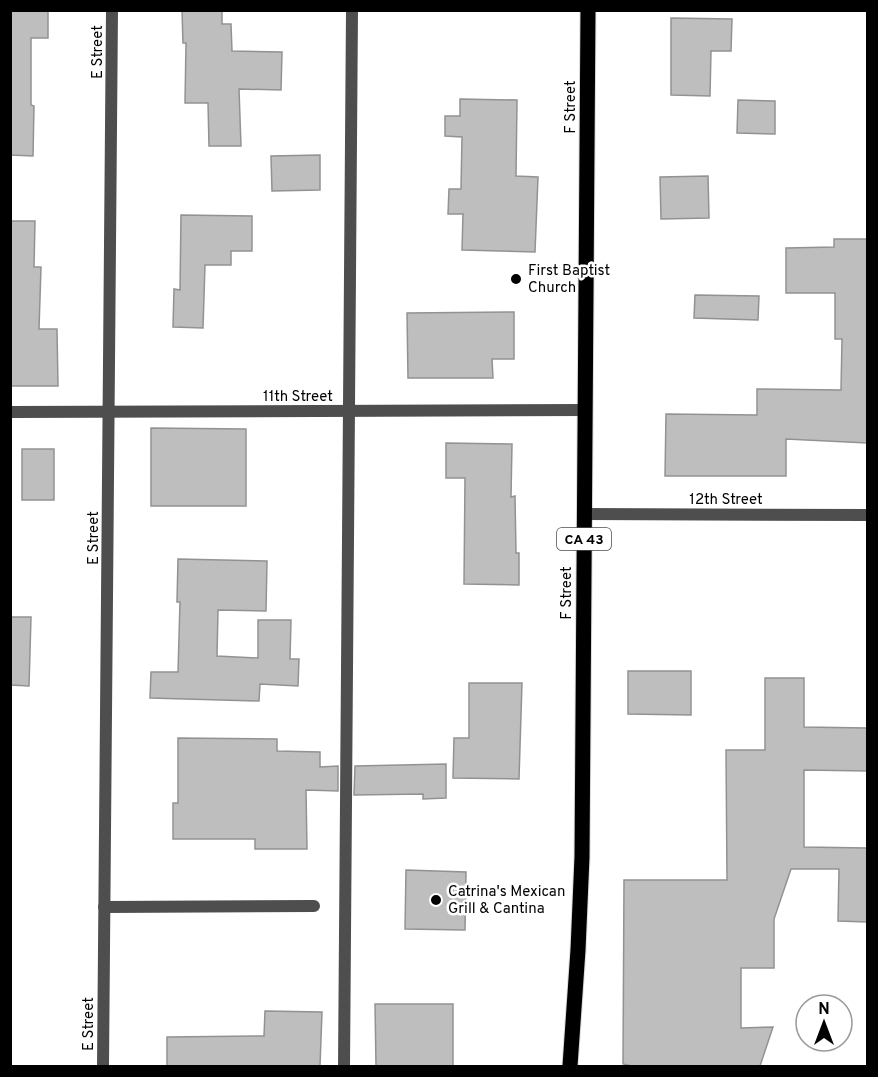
<svg xmlns="http://www.w3.org/2000/svg" width="878" height="1077" font-family="Overpass,sans-serif">
	<style>
		.building { fill: #bebebe; stroke: #929292; stroke-width: 1.5 }
		.lines { fill: none; stroke-linecap: round; stroke-linejoin: round }
		.primary-casing { stroke: #dbdbdb; stroke-width: 17 }
		.lane { stroke: #4e4e4e; stroke-width: 12 }
		.street { stroke: #4e4e4e; stroke-width: 12 }
		.primary { stroke: #000; stroke-width: 15 }
		.poi-dot { fill: #000; stroke: #fff; stroke-width: 2 }
		.labels { text-anchor: middle; stroke-width: 5; stroke-linejoin: round; paint-order: stroke }
		.shield { fill: #fff; stroke: #4c4c4c; stroke-width: 1.5 }
		.shield-label { font-size: 14px; font-weight: bold; fill: #000 }
		.street-label { font-size: 15px; fill: #000; stroke: #fff }
		.poi-label { font-size: 15px; fill: #000; stroke: #fff; text-anchor: start }
	</style>
	<rect width="100%" height="100%" fill="#fff"/>
	<g class="building">
		<path d="M 10,10 L 48,10 L 48,38 L 31,38 L 31,105 L 34,106 L 33,156 L 10,155 Z"/>
		<path d="M 182,10 L 222,10 L 222,24 L 231,24 L 232,51 L 282,52 L 281,90 L 239,89 L 241,146 L 209,146 L 208,103 L 185,103 L 186,43 L 183,43 Z"/>
		<path d="M 671,18 L 732,19 L 731,51 L 711,51 L 710,96 L 671,95 Z"/>
		<path d="M 460,99 L 517,100 L 516,176 L 538,177 L 535,252 L 462,250 L 463,214 L 448,214 L 449,189 L 461,189 L 462,137 L 445,136 L 445,116 L 460,116 Z"/>
		<path d="M 738,100 L 775,101 L 775,134 L 737,133 Z"/>
		<path d="M 320,155 L 320,190 L 272,191 L 271,156 Z"/>
		<path d="M 708,176 L 709,218 L 661,219 L 660,177 Z"/>
		<path d="M 181,215 L 252,216 L 252,251 L 231,251 L 231,265 L 205,265 L 203,328 L 173,327 L 174,289 L 180,290 Z"/>
		<path d="M 10,221 L 35,221 L 34,267 L 41,267 L 39,329 L 57,329 L 58,386 L 10,386 Z"/>
		<path d="M 834,239 L 867,239 L 867,443 L 786,439 L 786,476 L 665,476 L 666,414 L 757,415 L 757,389 L 841,390 L 842,339 L 835,339 L 835,293 L 786,293 L 786,248 L 834,247 Z"/>
		<path d="M 695,295 L 759,296 L 758,320 L 694,318 Z"/>
		<path d="M 514,312 L 514,359 L 492,359 L 493,378 L 408,378 L 407,313 Z"/>
		<path d="M 151,428 L 246,429 L 246,506 L 151,506 Z"/>
		<path d="M 446,443 L 512,444 L 511,497 L 515,496 L 516,553 L 519,553 L 519,585 L 464,584 L 465,478 L 446,478 Z"/>
		<rect x="22" y="449" width="32" height="51"/>
		<path d="M 178,559 L 267,561 L 266,611 L 218,610 L 217,656 L 258,658 L 258,620 L 291,620 L 290,659 L 299,659 L 298,686 L 260,684 L 259,701 L 150,698 L 151,672 L 178,672 L 180,602 L 177,602 Z"/>
		<path d="M 10,617 L 31,617 L 29,686 L 10,685 Z"/>
		<path d="M 628,671 L 691,671 L 691,715 L 628,714 Z"/>
		<path d="M 765,678 L 804,678 L 804,727 L 867,728 L 867,771 L 804,770 L 804,847 L 867,848 L 867,922 L 838,921 L 839,869 L 791,869 L 774,919 L 774,968 L 741,968 L 741,1028 L 773,1027 L 760,1066 L 632,1066 L 623,1064 L 624,880 L 727,880 L 726,750 L 765,750 Z"/>
		<path d="M 469,683 L 522,683 L 519,779 L 453,778 L 454,738 L 469,738 Z"/>
		<path d="M 178,738 L 277,739 L 277,751 L 320,752 L 320,767 L 338,766 L 338,791 L 306,790 L 307,849 L 255,849 L 255,839 L 173,839 L 173,803 L 178,803 Z"/>
		<path d="M 446,764 L 446,798 L 423,799 L 423,794 L 354,795 L 355,766 Z"/>
		<path d="M 406,870 L 466,872 L 465,930 L 405,929 Z"/>
		<path d="M 375,1004 L 453,1004 L 453,1066 L 376,1066 Z"/>
		<path d="M 265,1011 L 322,1012 L 320,1066 L 167,1066 L 167,1037 L 264,1036 Z"/>
	</g>
	<g class="lines">
		<defs>
			<path id="primary" d="M 570,1066 L 578,950 L 582,857 L 588,10"/>
		</defs>
		<use href="#primary" class="primary-casing"/>
		<g class="lane">
			<path d="M 104,907 L 314,906"/>
			<path d="M 344,1066 L 352,10"/>
		</g>
		<g class="street">
			<path d="M 10,412 L 586,410"/>
			<path d="M 585,514 L 868,515"/>
			<path d="M 103,1066 L 112,10"/>
		</g>
		<use href="#primary" class="primary"/>
	</g>
	<g class="poi-dot">
		<circle cx="516" cy="279" r="6"/>
		<circle cx="436" cy="900" r="6"/>
	</g>
	<g class="labels">
		<rect class="shield" x="557" y="528" width="54" height="22" rx="4.5"/>
		<g class="shield-label">
			<text x="584" y="544">CA 43</text>
		</g>
		<g class="street-label">
			<text transform="translate(97 52) rotate(-90)" y="5">E Street</text>
			<text transform="translate(570 107) rotate(-90)" y="5">F Street</text>
			<text x="298" y="401">11th Street</text>
			<text x="726" y="504">12th Street</text>
			<text transform="translate(93 538) rotate(-90)" y="5">E Street</text>
			<text transform="translate(566 593) rotate(-90)" y="5">F Street</text>
			<text transform="translate(88 1024) rotate(-90)" y="5">E Street</text>
		</g>
		<g class="poi-label">
			<text x="528" y="275">First Baptist<tspan x="528" dy="17">Church</tspan></text>
			<text x="448" y="896">Catrina's Mexican<tspan x="448" dy="17">Grill &amp; Cantina</tspan></text>
		</g>
	</g>
	<rect width="878" height="1077" fill="none" stroke="#000000" stroke-width="24"/>
	<g transform="translate(824 1023)"><circle r="28" fill="#ffffff" stroke="#999999" stroke-width="1.5"/>
	<path d="M0-4.5L10 22L0 15L-10 22Z" fill="#000000"/>
	<text y="-9" font-size="16" font-weight="bold" text-anchor="middle" fill="#000000">N</text>
	</g>
</svg>
